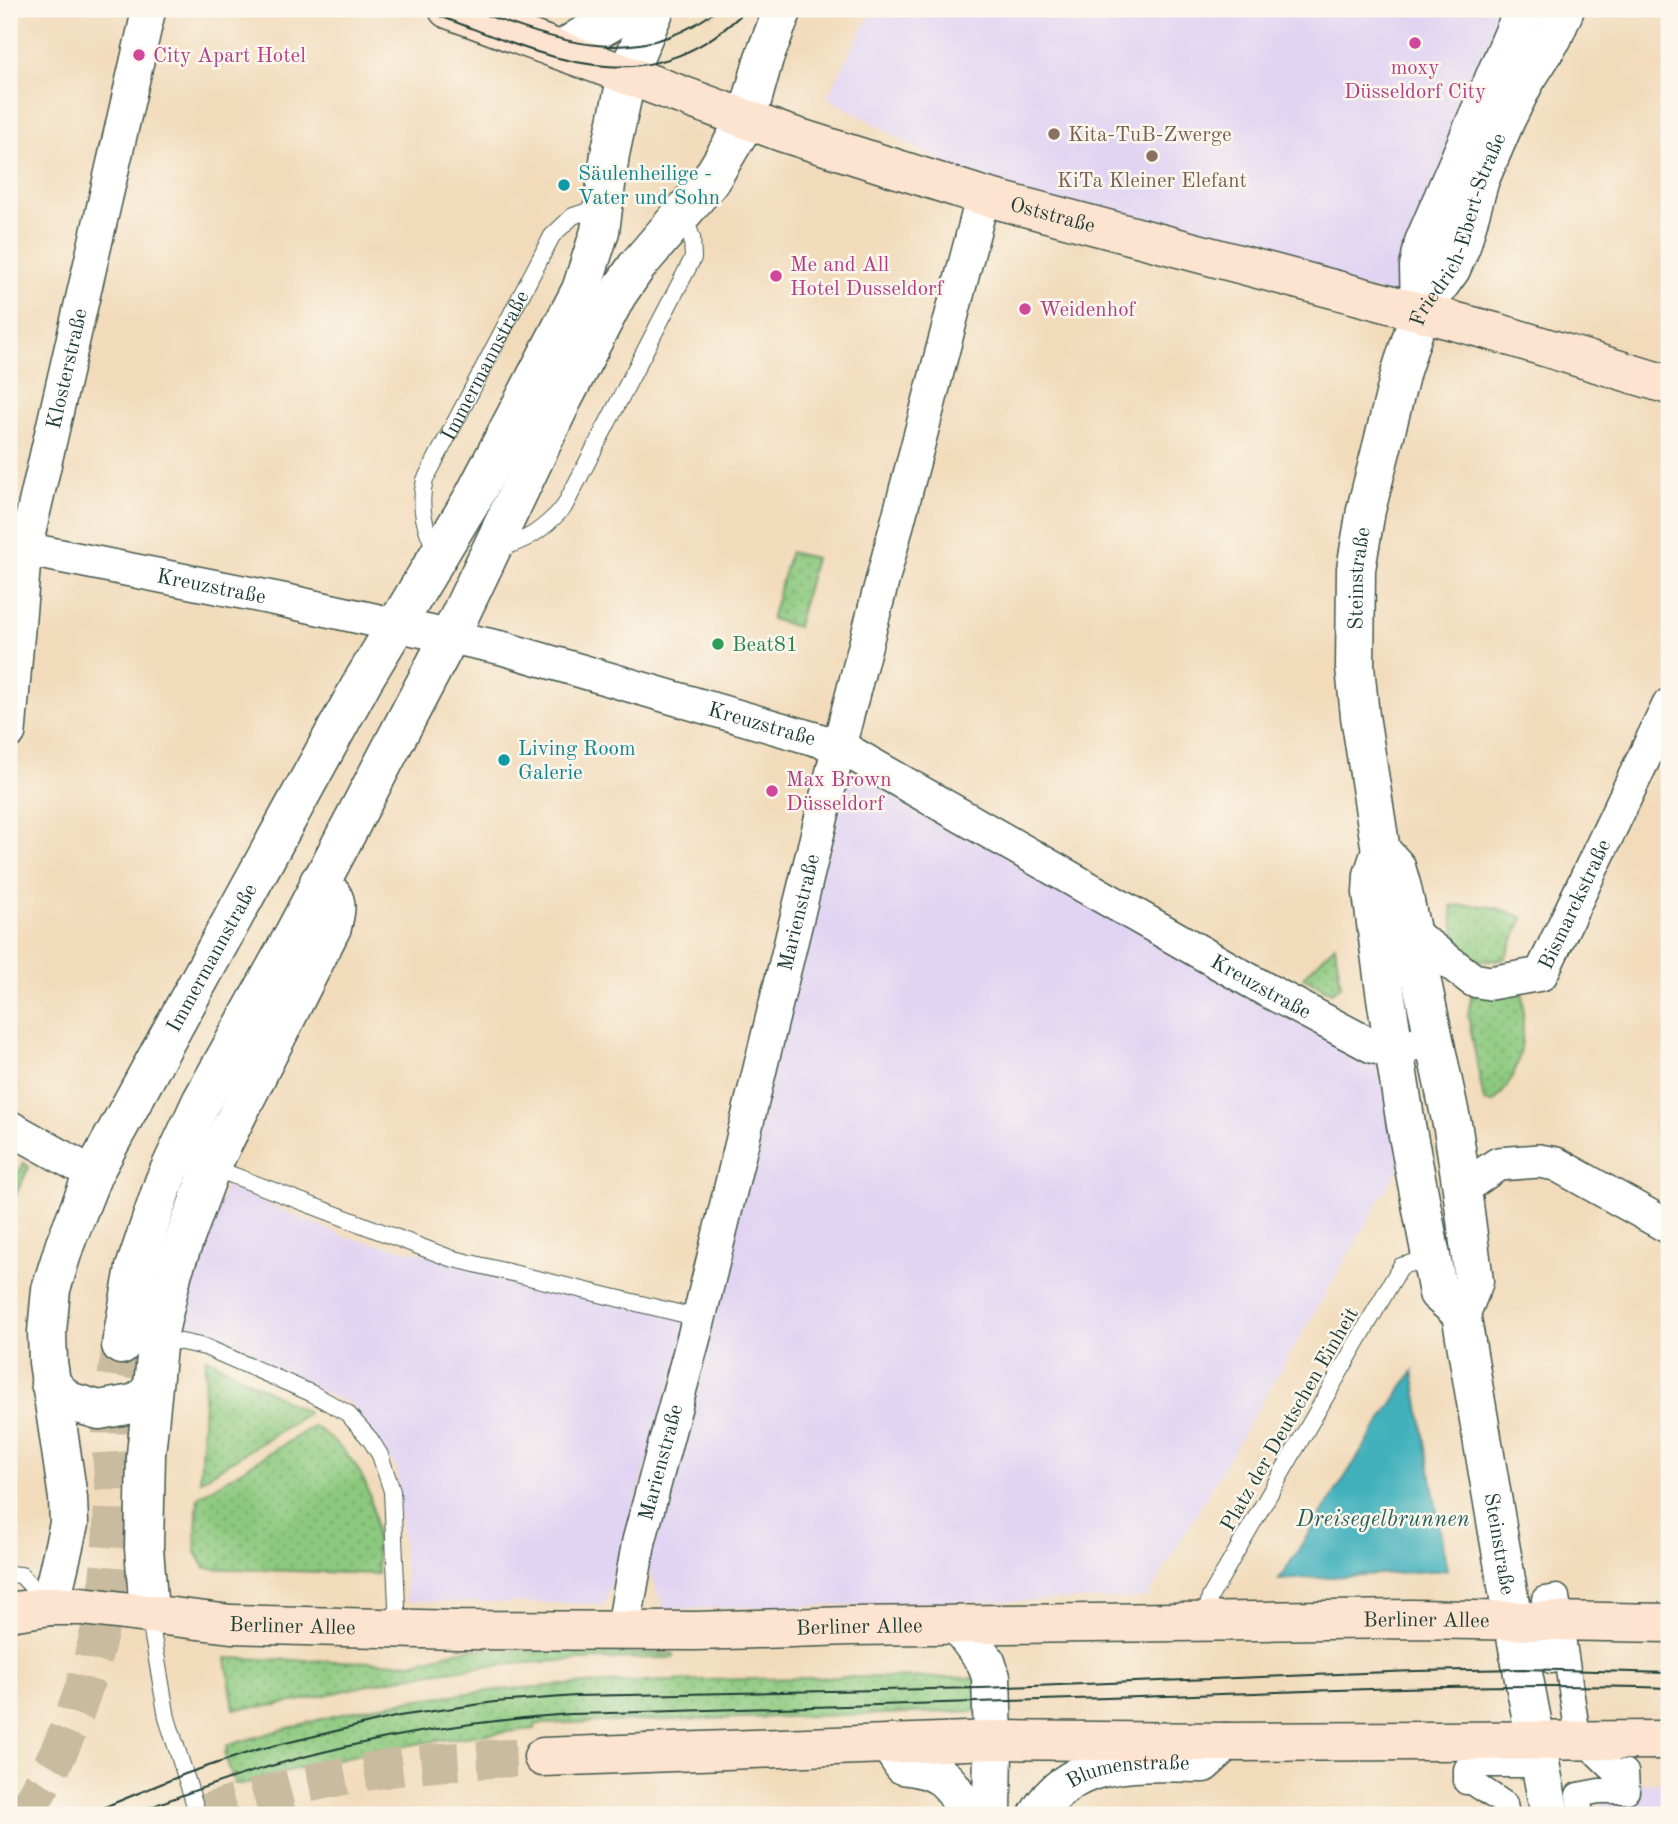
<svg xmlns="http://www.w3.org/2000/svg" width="1678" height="1824" font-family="'Old Standard TT',serif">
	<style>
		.built { fill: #e1d4f3 }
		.grass { fill: url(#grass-dots); stroke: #568359; stroke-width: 2 }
		.water { fill: #41b0bb; stroke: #307678; stroke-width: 2 }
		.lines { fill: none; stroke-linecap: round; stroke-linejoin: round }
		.tertiary-tunnel { stroke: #c8bba0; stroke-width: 38; stroke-dasharray: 38 19; stroke-linecap: butt }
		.secondary-tunnel { stroke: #c8bba0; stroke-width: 38; stroke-dasharray: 38 19; stroke-linecap: butt }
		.service-casing { stroke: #3f5548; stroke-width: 18 }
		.pedestrian-casing { stroke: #3f5548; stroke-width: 27 }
		.minor-casing { stroke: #3f5548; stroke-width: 36 }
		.tertiary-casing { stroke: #3f5548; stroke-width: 41 }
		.secondary-casing { stroke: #3f5548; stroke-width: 41 }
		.service { stroke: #fff; stroke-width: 16 }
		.pedestrian { stroke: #fff; stroke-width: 24 }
		.minor { stroke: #fff; stroke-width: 33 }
		.tertiary { stroke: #fff; stroke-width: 38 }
		.secondary { stroke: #fde4d1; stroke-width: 38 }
		.tram { stroke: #1f3d34; stroke-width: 2 }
		.hotel-dot { fill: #d1479c; stroke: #fbf7ec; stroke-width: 2.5 }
		.education-dot { fill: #8d6e63; stroke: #fbf7ec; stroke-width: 2.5 }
		.culture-dot { fill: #0f9aa8; stroke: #fbf7ec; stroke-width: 2.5 }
		.leisure-dot { fill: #2e9e5b; stroke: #fbf7ec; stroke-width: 2.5 }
		.labels { text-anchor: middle; stroke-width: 5; stroke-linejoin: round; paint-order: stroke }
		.hotel-label { font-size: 21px; fill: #b23c85; stroke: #fbf7ec; text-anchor: start }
		.education-label { font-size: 21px; fill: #785e54; stroke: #fbf7ec; text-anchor: start }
		.culture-label { font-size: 21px; fill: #0d838f; stroke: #fbf7ec; text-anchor: start }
		.street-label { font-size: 21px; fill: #1f3d34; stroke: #fbf7ec }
		.leisure-label { font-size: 21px; fill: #27864d; stroke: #fbf7ec; text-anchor: start }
		.water-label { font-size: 23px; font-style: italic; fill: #29605c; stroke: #fbf7ec }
	</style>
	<defs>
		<pattern id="grass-dots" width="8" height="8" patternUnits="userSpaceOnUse" patternTransform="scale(1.75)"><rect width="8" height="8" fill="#8cc97e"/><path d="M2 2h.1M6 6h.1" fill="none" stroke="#72a468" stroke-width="1.8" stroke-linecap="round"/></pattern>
	</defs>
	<rect width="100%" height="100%" fill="#fbf7ec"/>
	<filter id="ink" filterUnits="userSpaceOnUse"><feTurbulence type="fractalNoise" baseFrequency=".0143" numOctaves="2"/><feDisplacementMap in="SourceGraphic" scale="14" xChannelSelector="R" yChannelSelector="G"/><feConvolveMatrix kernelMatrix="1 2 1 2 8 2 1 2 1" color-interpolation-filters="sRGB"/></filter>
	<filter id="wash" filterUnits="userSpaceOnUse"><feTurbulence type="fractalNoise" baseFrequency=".00686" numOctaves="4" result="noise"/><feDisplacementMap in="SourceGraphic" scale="28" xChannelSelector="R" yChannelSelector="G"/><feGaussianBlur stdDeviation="1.57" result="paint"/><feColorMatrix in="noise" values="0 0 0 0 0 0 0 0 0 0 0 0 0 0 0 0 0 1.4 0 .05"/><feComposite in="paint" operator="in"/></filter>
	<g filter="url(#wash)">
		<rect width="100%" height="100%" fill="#f2dbbb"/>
		<g class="built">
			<path d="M 873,9 L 1515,9 L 1398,297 L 986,187 L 827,97 Z"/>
			<path d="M 870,772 L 1408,1079 L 1420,1132 L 1147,1598 L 664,1609 L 647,1564 L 832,792 Z"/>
			<path d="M 226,1186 L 345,1237 L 693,1312 L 605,1604 L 407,1601 L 397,1469 L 350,1404 L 170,1326 Z"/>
			<path d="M 1669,1782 L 1669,1815 L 1592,1815 L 1620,1783 Z"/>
		</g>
		<g class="grass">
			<path d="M 790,552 L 815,558 L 797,627 L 771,619 Z"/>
			<path d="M 1471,905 C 1491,906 1505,909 1523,918 L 1505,958 C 1498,959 1489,962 1482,961 C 1457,958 1453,926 1451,906 Z"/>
			<path d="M 1335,945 L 1341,986 L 1331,992 L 1303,977 Z"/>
			<path d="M 1473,986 L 1522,989 C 1525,1028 1525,1076 1492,1103 L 1484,1101 L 1468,1015 Z"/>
			<path d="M 24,1163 L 29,1167 L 9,1209 L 9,1169 L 18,1174 Z"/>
			<path d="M 206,1357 L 308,1413 L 200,1481 Z"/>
			<path d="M 314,1426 C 375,1469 375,1504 378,1574 L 205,1568 L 195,1550 L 198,1497 Z"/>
			<path d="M 475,1649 L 674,1654 L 673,1658 C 586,1658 499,1662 412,1676 C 368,1683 325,1697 282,1704 C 266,1707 250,1707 234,1709 L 226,1658 L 412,1663 L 461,1650 Z"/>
			<path d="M 842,1677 L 976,1678 L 977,1711 L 536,1724 L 535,1729 C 436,1739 336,1754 241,1785 L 240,1783 L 235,1784 L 224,1753 L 227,1751 L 226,1746 C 286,1728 345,1711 407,1701 C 551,1679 697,1681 842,1677 Z"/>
		</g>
		<path class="water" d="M 1413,1371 L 1447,1570 L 1279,1580 Z"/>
	</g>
	<g filter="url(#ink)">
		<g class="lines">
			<path class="tertiary-tunnel" d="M 23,1815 C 66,1751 94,1672 106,1596 C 111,1559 113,1520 113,1484 C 113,1468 110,1452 111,1435 C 111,1405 117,1375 121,1345"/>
			<path class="secondary-tunnel" d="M 199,1815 C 250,1799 302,1783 355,1774 C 417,1762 480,1759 543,1757"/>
			<defs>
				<g id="service">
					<path d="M 496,550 C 528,540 542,531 564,507 L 693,258 L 692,238 L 684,214"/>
					<path id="s1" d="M 437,553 C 425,528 418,508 425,480 L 552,236 L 573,216 L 603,206"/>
					<path d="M 211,1167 L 450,1258 L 699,1318"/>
					<path d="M 158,1337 L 205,1347 L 313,1394 L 347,1413 L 370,1439 L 380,1455 L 392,1491 L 398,1629"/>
					<path d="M 9,1574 L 21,1575 L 48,1604"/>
					<path d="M 149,1614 L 167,1718 L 198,1815"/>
					<path d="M 1205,1622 L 1210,1597 L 1401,1266 L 1431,1258"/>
				</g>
				<g id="pedestrian">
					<path d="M 1512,1655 L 1512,1647 L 1548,1644 L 1551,1661 L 1553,1660 L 1544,1599 L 1557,1597 L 1578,1736 L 1615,1772 L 1626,1772 L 1627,1791 L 1599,1791 L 1578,1795 L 1581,1815"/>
					<path d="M 1507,1815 L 1505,1804 L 1472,1782 L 1466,1782 L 1466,1769 L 1469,1765 L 1533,1765 L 1539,1760 L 1545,1760 L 1545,1753"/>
				</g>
				<g id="minor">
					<path id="s2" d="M 9,549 L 25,549 L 282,600 L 502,648 L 839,746 L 1263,988 L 1372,1046 L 1382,1049 L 1435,1041"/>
					<path id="s3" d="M 9,732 L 25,549 L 149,9"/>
					<path id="s4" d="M 1413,934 L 1473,980 L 1490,983 L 1541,974 L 1669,705"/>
					<path d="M 9,1127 L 93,1174"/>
					<path d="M 1462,1189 L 1498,1164 L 1539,1161 L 1556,1164 L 1669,1227"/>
					<path id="s5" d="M 623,1631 L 639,1541 L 699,1318 L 839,746 L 983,196"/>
				</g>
				<g id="tertiary">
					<path d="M 563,51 C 582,31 605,32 626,9"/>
					<path d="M 1420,312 L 1419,267 L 1424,242 L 1524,9"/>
					<path id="s6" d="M 1381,851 L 1396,867 L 1402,888 L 1453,1129 L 1462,1189 L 1474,1281 L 1461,1313 L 1513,1621 L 1550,1815"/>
					<path id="s7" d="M 1461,1313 L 1438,1293 L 1406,1125 L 1385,991 L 1372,893 L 1373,875 L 1381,851 L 1360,716 L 1355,667 L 1356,569 L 1366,510 L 1401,371 L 1420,312 L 1451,269 L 1461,246 L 1480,179 L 1506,119 L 1525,81 L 1553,37 L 1565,9"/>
					<path d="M 121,1345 L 135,1268 L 164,1182 L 201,1102 L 288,945 L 450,636 L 563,399 L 617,295 L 637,266 L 710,181 L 747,119 L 764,58 L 783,9"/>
					<path d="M 50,1383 L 68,1401 L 99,1410 L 138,1403 L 151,1390"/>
					<path id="s8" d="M 50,1606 L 69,1524 L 68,1498 L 48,1362 L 47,1332 L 51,1289 L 65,1244 L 93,1174 L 364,679 L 474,496 L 581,290 L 600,231 L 610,154 L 627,75 L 655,9"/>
					<path d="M 149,1613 L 144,1548 L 146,1454 L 158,1337 L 173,1271 L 211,1167 L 332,927 C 338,902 338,899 319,882"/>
					<path d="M 959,1626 L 986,1662 L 991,1677 L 993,1740 L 992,1815"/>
					<path d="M 889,1744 L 903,1765 C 940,1769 953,1780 966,1815"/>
					<path id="s9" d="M 1038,1815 C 1072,1755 1142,1762 1203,1763 L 1226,1742"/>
				</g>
				<g id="secondary">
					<path id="s10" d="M 448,9 L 784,133 L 983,196 L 1495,332 L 1669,385"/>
					<path id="s11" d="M 9,1612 L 50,1606 L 82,1606 L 231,1624 L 458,1630 L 696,1631 L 850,1626 L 1412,1619 L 1669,1623"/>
					<path d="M 543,1757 L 993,1740 L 1226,1742 L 1669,1740"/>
				</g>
			</defs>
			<use href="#service" class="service-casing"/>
			<use href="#pedestrian" class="pedestrian-casing"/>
			<use href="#minor" class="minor-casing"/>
			<use href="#tertiary" class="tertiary-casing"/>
			<use href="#secondary" class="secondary-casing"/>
			<use href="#service" class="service"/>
			<use href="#pedestrian" class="pedestrian"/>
			<use href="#minor" class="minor"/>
			<use href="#tertiary" class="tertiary"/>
			<use href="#secondary" class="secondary"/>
			<g class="tram">
				<path d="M 421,9 C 537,51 642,114 747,9"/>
				<path d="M 470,9 C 556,41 637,73 718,9"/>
				<path d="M 85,1815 L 185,1774 L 256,1750 L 399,1716 L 495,1702 L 576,1696 L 982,1688 L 1415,1671 L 1523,1669 L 1669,1673"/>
				<path d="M 131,1815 C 274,1756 416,1725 570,1714 C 760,1710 950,1704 1139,1697 C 1316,1691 1492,1682 1669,1688"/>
			</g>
		</g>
	</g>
	<g class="hotel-dot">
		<circle cx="1415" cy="43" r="7"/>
		<circle cx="139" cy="55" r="7"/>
		<circle cx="776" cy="276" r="7"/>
		<circle cx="1025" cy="309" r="7"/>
		<circle cx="772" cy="791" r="7"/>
	</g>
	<g class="education-dot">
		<circle cx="1054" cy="134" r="7"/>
		<circle cx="1152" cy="156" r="7"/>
	</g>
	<g class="culture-dot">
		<circle cx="564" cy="185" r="7"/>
		<circle cx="504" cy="760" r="7"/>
	</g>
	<circle class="leisure-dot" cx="718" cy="644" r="7"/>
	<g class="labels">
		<g class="hotel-label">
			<text x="153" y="62">City Apart Hotel</text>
			<text x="1415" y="74" text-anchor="middle">moxy<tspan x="1415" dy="24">Düsseldorf City</tspan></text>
			<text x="790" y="271">Me and All<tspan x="790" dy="24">Hotel Dusseldorf</tspan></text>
			<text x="1039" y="316">Weidenhof</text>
			<text x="786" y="786">Max Brown<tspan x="786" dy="24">Düsseldorf</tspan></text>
		</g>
		<g class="education-label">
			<text x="1068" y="141">Kita-TuB-Zwerge</text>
			<text x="1152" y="187" text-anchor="middle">KiTa Kleiner Elefant</text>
		</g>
		<g class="culture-label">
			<text x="578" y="180">Säulenheilige -<tspan x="578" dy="24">Vater und Sohn</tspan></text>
			<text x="518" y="755">Living Room<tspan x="518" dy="24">Galerie</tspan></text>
		</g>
		<g class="street-label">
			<text dy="7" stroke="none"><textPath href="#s7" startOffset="1120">Friedrich-Ebert-Straße</textPath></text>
			<text dy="7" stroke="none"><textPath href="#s10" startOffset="639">Oststraße</textPath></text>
			<text dy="7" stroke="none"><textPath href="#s1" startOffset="205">Immermannstraße</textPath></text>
			<text dy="7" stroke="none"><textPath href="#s3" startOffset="369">Klosterstraße</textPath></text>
			<text dy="7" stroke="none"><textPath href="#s7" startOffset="754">Steinstraße</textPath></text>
			<text dy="7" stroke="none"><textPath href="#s2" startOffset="206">Kreuzstraße</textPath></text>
			<text dy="7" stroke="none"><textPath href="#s2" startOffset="774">Kreuzstraße</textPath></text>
			<text dy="7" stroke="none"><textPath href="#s4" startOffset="222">Bismarckstraße</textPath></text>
			<text dy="7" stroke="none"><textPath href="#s5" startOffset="740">Marienstraße</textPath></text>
			<text dy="7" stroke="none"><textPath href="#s8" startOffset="690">Immermannstraße</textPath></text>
			<text dy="7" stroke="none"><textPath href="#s2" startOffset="1340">Kreuzstraße</textPath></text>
			<text transform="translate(1289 1419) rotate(-60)" y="7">Platz der Deutschen Einheit</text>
			<text dy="7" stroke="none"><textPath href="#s5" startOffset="173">Marienstraße</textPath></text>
			<text dy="7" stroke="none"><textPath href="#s6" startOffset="712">Steinstraße</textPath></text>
			<text dy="7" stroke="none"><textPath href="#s11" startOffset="1419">Berliner Allee</textPath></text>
			<text dy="7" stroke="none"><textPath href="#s11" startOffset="285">Berliner Allee</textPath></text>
			<text dy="7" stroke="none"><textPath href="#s11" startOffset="852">Berliner Allee</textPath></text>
			<text dy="7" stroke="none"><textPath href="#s9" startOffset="107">Blumenstraße</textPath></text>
		</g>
		<g class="leisure-label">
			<text x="732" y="651">Beat81</text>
		</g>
		<g class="water-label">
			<text x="1383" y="1526">Dreisegelbrunnen</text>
		</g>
	</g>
	<rect width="1678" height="1824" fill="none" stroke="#fbf7ec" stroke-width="35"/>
</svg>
